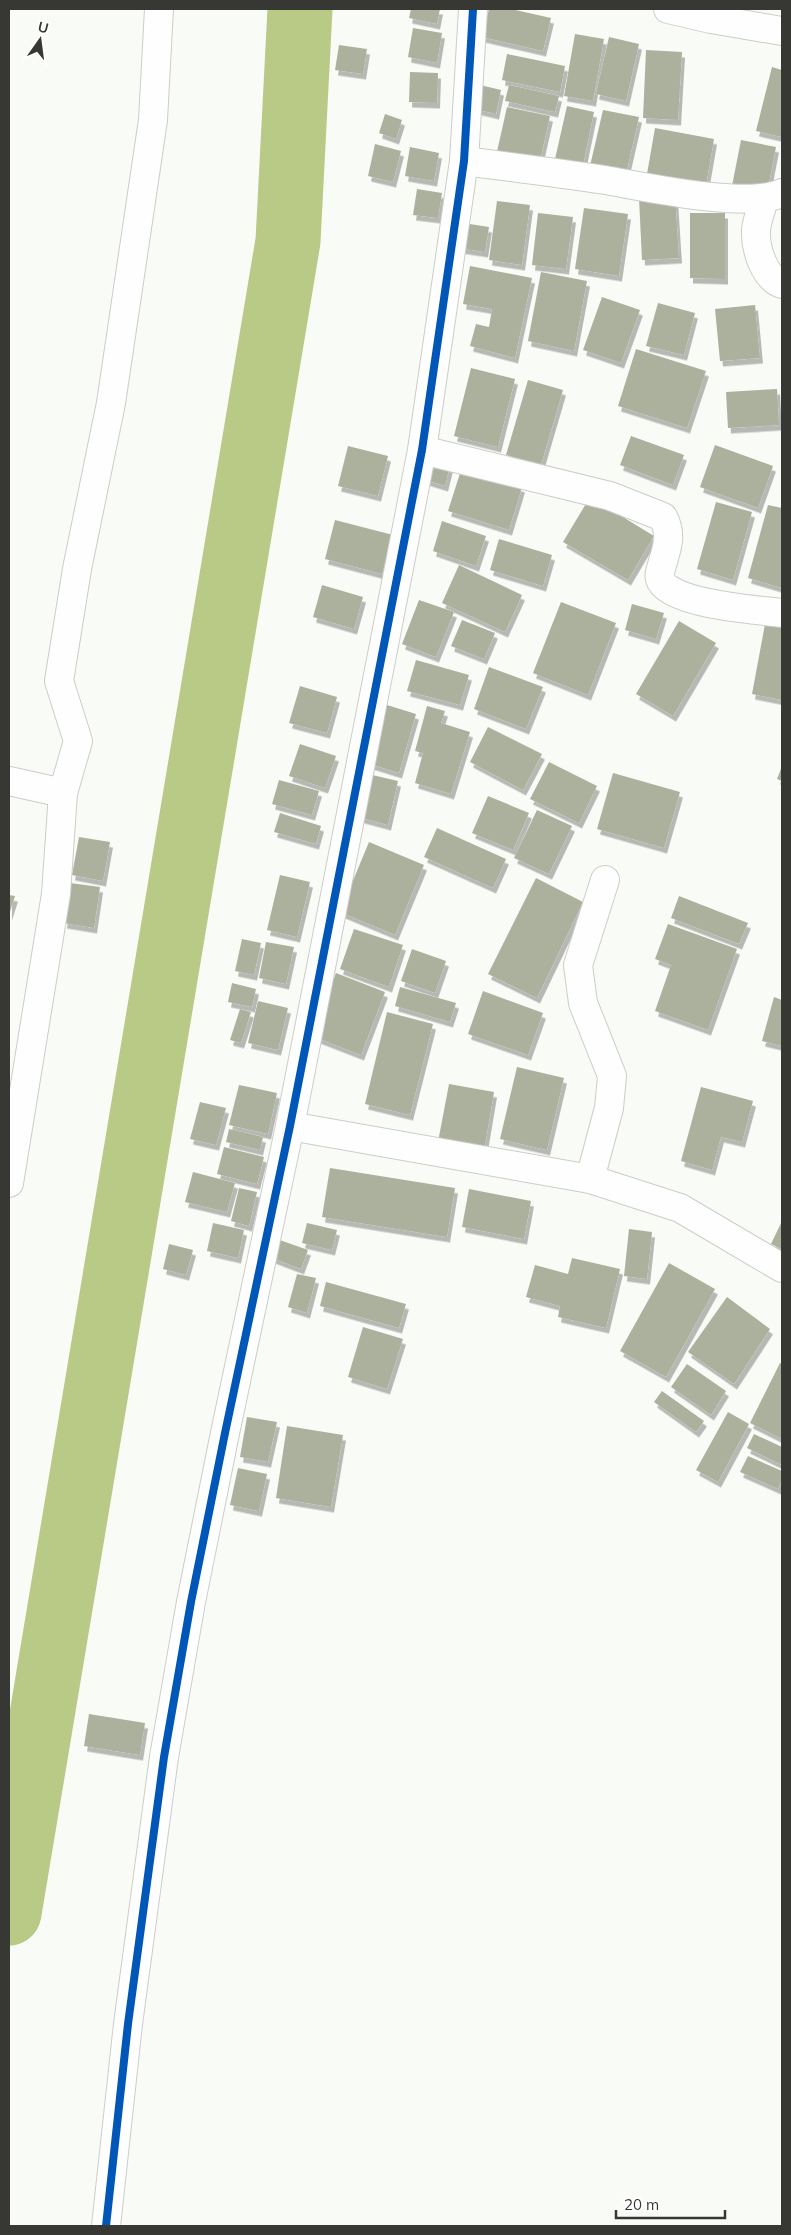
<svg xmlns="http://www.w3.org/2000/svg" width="791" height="2235" font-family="Mulish,sans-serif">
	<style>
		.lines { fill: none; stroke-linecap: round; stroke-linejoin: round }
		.river { stroke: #b9ca87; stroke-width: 65 }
		.building { fill: #acb19d; filter: url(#shadow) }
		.minor-casing { stroke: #cccdca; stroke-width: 30 }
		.minor { stroke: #fefefe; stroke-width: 28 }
		.cycleway-casing { stroke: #fff; stroke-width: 11 }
		.cycleway { stroke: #0057b8; stroke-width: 8 }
	</style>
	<defs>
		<filter id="shadow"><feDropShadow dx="3" dy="5.5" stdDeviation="0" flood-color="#0004"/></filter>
	</defs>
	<rect width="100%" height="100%" fill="#f9fbf6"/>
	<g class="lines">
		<path class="river" d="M 9,1913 L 288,241 L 300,9"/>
	</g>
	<g class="building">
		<path d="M 411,9 L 440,9 L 437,24 L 409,18 Z"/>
		<path d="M 489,9 L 511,9 L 551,18 L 543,51 L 482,37 Z"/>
		<path d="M 413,28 L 442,33 L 437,63 L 408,57 Z"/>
		<path d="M 575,34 L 604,39 L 593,101 L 564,96 Z"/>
		<path d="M 609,37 L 639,44 L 626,101 L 596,94 Z"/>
		<path d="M 339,45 L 367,49 L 363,74 L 335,70 Z"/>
		<path d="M 646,50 L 682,52 L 678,120 L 643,118 Z"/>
		<path d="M 507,54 L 565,66 L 560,92 L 502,80 Z"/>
		<path d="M 772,67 L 782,70 L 782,137 L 756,131 Z"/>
		<path d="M 410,72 L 438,73 L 437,103 L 409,102 Z"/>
		<path d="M 480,85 L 501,90 L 496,114 L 475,109 Z"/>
		<path d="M 509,85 L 559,96 L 555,112 L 505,101 Z"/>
		<path d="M 567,106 L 594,112 L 583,165 L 555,159 Z"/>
		<path d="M 507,107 L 550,116 L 539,165 L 496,156 Z"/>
		<path d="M 603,110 L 639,117 L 626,174 L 590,166 Z"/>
		<path d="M 385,114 L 402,120 L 396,139 L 379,133 Z"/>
		<path d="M 655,128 L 714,139 L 706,185 L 647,174 Z"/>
		<path d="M 741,140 L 776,147 L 766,198 L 731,191 Z"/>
		<path d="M 375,144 L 401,151 L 393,182 L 368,176 Z"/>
		<path d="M 410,147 L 439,153 L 434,181 L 405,176 Z"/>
		<path d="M 417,189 L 442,193 L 438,218 L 413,215 Z"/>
		<path d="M 675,196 L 679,258 L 642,260 L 639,198 Z"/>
		<path d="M 497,201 L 530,205 L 522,265 L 489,260 Z"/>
		<path d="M 584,208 L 628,214 L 619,276 L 575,269 Z"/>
		<path d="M 538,213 L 573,217 L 566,269 L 532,265 Z"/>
		<path d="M 690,213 L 725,213 L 725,279 L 690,278 Z"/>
		<path d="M 463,223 L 489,227 L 485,252 L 459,248 Z"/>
		<path d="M 470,266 L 532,278 L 515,358 L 470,346 L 476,324 L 489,327 L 492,309 L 463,304 Z"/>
		<path d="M 541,272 L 587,281 L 574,351 L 528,341 Z"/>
		<path d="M 602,297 L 640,310 L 621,363 L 583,350 Z"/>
		<path d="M 658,303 L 695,313 L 684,355 L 646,346 Z"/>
		<path d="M 755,305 L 760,358 L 720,361 L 715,309 Z"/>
		<path d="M 636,349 L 706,371 L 687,428 L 618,406 Z"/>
		<path d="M 471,368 L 515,379 L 498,447 L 454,436 Z"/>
		<path d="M 528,380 L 563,390 L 541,465 L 506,455 Z"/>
		<path d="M 777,389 L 779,425 L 728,428 L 726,392 Z"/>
		<path d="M 631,436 L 684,455 L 673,485 L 620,465 Z"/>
		<path d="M 715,445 L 773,466 L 758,508 L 700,487 Z"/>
		<path d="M 348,446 L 388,456 L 378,496 L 338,486 Z"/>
		<path d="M 425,455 L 451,462 L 445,486 L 419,478 Z"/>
		<path d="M 462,467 L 522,487 L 509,530 L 448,511 Z"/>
		<path d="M 590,497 L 654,536 L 628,580 L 563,542 Z"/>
		<path d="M 716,502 L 752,512 L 733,580 L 697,569 Z"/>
		<path d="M 768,505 L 782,508 L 782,588 L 748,578 Z"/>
		<path d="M 335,520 L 393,535 L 382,574 L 325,559 Z"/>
		<path d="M 442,521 L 486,536 L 476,566 L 433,551 Z"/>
		<path d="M 499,539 L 552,555 L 543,586 L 490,570 Z"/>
		<path d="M 459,565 L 522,595 L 505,632 L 442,603 Z"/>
		<path d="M 322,585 L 363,597 L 354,629 L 313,617 Z"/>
		<path d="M 419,600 L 454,612 L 436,657 L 402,644 Z"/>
		<path d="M 561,602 L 616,623 L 588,695 L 533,673 Z"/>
		<path d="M 632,604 L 664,613 L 656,639 L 625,630 Z"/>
		<path d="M 462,620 L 495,633 L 484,659 L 451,646 Z"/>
		<path d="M 679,621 L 716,643 L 673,716 L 636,694 Z"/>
		<path d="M 765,624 L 782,627 L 782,700 L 752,694 Z"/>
		<path d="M 416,660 L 469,675 L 460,705 L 407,691 Z"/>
		<path d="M 489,667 L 543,687 L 526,729 L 474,709 Z"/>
		<path d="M 300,686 L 337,697 L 327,733 L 289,723 Z"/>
		<path d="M 387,705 L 416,714 L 399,773 L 370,764 Z"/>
		<path d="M 427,706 L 445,711 L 441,723 L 470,732 L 451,794 L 415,783 L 423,753 L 415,751 Z"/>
		<path d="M 488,727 L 542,754 L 523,790 L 470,762 Z"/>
		<path d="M 300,744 L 336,756 L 325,788 L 289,776 Z"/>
		<path d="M 549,762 L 597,786 L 579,823 L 530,799 Z"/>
		<path d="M 782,766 L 782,781 L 777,779 Z"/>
		<path d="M 613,773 L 680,792 L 664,848 L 597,829 Z"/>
		<path d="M 368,774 L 398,781 L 388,825 L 358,817 Z"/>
		<path d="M 279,780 L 319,791 L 312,815 L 272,804 Z"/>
		<path d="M 488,796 L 529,813 L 513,850 L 472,833 Z"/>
		<path d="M 537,810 L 572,826 L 549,874 L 514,858 Z"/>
		<path d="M 280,813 L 321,826 L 316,844 L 274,832 Z"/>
		<path d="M 437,828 L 506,859 L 493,888 L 424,857 Z"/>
		<path d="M 79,837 L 110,842 L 103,881 L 72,875 Z"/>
		<path d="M 369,842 L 424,865 L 395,935 L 340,912 Z"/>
		<path d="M 280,875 L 310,882 L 297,937 L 267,930 Z"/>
		<path d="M 536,878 L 583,902 L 537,998 L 488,974 Z"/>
		<path d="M 70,883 L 100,887 L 94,928 L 64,923 Z"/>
		<path d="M 9,895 L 15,896 L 9,915 Z"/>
		<path d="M 679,896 L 748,923 L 739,944 L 671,918 Z"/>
		<path d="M 668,924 L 737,949 L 708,1030 L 655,1011 L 671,965 L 655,959 Z"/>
		<path d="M 354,929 L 403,945 L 389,987 L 340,969 Z"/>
		<path d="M 242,939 L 261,943 L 254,975 L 235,971 Z"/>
		<path d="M 266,942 L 294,947 L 286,984 L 259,978 Z"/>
		<path d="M 412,949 L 446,961 L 435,993 L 401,981 Z"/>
		<path d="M 336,973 L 385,992 L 361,1055 L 312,1036 Z"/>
		<path d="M 232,983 L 256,989 L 252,1007 L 228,1002 Z"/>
		<path d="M 400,987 L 456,1003 L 450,1022 L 395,1006 Z"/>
		<path d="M 483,991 L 543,1013 L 528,1055 L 468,1034 Z"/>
		<path d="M 774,997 L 782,1000 L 782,1046 L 762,1041 Z"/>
		<path d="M 258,1001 L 288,1008 L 278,1050 L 248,1043 Z"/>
		<path d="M 240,1009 L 251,1012 L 241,1043 L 230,1040 Z"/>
		<path d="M 387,1012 L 433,1024 L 410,1115 L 365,1104 Z"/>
		<path d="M 517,1067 L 564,1078 L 547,1150 L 500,1139 Z"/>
		<path d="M 449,1084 L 494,1092 L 484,1151 L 438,1142 Z"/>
		<path d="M 239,1085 L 277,1093 L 268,1134 L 229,1125 Z"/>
		<path d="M 701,1087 L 753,1101 L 742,1142 L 721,1137 L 712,1170 L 681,1161 Z"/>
		<path d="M 200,1102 L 226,1108 L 216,1145 L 190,1139 Z"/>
		<path d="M 229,1129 L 263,1137 L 260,1150 L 226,1142 Z"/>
		<path d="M 224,1147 L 264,1157 L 257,1184 L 217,1174 Z"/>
		<path d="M 330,1168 L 455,1188 L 447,1237 L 322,1217 Z"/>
		<path d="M 193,1172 L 235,1183 L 227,1212 L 185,1202 Z"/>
		<path d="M 239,1188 L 257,1192 L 249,1226 L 231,1221 Z"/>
		<path d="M 469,1189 L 531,1201 L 524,1239 L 462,1227 Z"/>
		<path d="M 782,1221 L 782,1249 L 771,1244 Z"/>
		<path d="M 213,1223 L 244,1230 L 238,1258 L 207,1251 Z"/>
		<path d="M 307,1223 L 337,1230 L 332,1250 L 302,1243 Z"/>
		<path d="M 629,1229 L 652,1232 L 647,1279 L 624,1276 Z"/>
		<path d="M 274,1238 L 308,1250 L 301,1269 L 267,1256 Z"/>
		<path d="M 169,1244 L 193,1250 L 186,1275 L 163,1269 Z"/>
		<path d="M 572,1258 L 620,1269 L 606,1328 L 558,1317 L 560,1306 L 526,1297 L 535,1265 L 568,1274 Z"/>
		<path d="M 669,1263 L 715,1289 L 666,1377 L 620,1351 Z"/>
		<path d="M 297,1274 L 316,1278 L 307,1313 L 288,1307 Z"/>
		<path d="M 326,1282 L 406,1304 L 399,1328 L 320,1306 Z"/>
		<path d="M 727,1297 L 770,1329 L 734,1384 L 688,1352 Z"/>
		<path d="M 363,1327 L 403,1339 L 387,1389 L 348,1377 Z"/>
		<path d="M 780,1363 L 782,1364 L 782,1439 L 750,1423 Z"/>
		<path d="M 687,1364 L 726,1391 L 711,1415 L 671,1387 Z"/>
		<path d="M 662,1391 L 704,1421 L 696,1432 L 654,1402 Z"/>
		<path d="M 728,1412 L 749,1424 L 718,1482 L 696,1470 Z"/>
		<path d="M 247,1417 L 277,1422 L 268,1462 L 240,1457 Z"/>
		<path d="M 287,1426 L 343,1435 L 331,1507 L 276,1498 Z"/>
		<path d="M 754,1434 L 782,1447 L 782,1465 L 747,1448 Z"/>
		<path d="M 748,1456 L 782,1471 L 782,1479 L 778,1489 L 740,1472 Z"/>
		<path d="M 238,1468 L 267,1474 L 259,1511 L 230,1505 Z"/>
		<path d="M 89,1714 L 145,1723 L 140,1755 L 84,1746 Z"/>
	</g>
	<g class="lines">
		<defs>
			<g id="minor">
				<path d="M 668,9 L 711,19 L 782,31"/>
				<path d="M 464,161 C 511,167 558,173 605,180 C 647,187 746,209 782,193"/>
				<path d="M 764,199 C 762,208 757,219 756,230 C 755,248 764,278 782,284"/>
				<path d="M 422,450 L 610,496 L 663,517 C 674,537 665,552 660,572 C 652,604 761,610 782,613"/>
				<path d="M 9,781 L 63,793"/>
				<path d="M 290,1126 L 590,1179 L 680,1208 L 782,1268"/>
				<path d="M 590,1179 L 609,1108 L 612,1076 L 583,1003 L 578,965 L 605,880"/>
				<path d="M 9,1183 L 56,894 L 63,793 L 78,741 L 59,681 L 77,569 L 111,403 L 153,120 L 159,9"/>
				<path d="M 106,2226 L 128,2024 L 164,1757 L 191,1602 L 225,1433 L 290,1126 L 422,450 L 464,161 L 473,9"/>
			</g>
		</defs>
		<use href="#minor" class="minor-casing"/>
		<use href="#minor" class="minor"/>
		<defs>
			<path id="cycleway" d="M 106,2226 L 128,2024 L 164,1757 L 191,1602 L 225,1433 L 290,1126 L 422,450 L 464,161 L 473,9"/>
		</defs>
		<use href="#cycleway" class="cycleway-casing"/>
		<use href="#cycleway" class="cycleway"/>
	</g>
	<rect width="791" height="2235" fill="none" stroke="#373834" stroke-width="20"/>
	<g transform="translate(40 40) rotate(14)" stroke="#ffffff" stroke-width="4" paint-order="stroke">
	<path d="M0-4L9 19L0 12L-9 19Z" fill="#373834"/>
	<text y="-8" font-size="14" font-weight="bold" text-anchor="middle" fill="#373834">U</text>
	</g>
	<path d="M616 2210v8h109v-8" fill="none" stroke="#373834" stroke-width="2.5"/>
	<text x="624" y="2210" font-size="15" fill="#373834" stroke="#ffffff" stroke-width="4" paint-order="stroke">20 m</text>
</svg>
